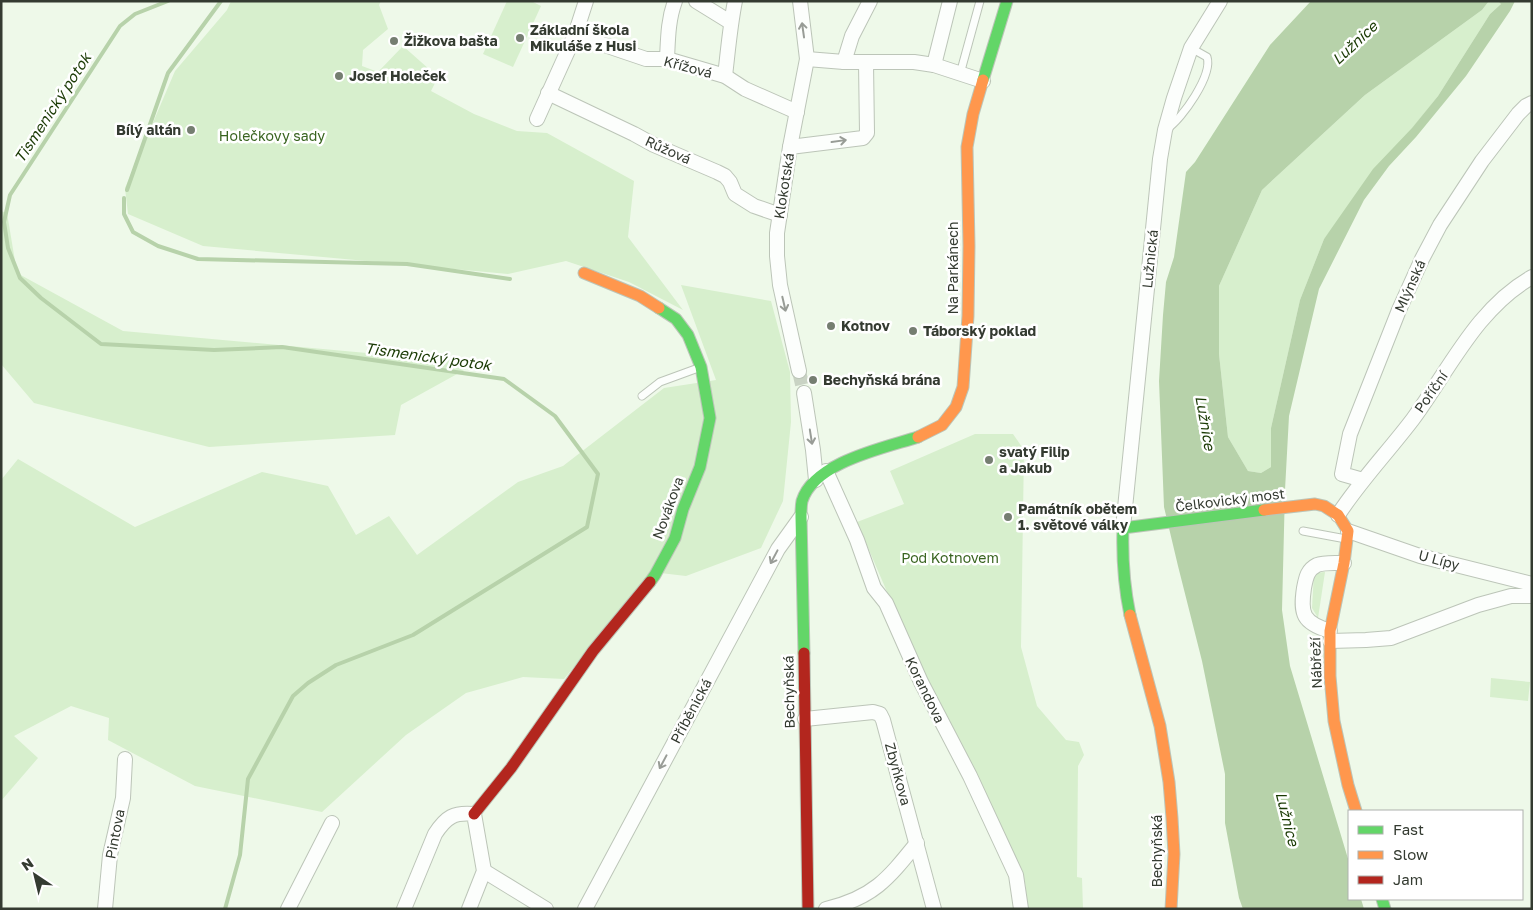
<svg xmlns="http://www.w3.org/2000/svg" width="1533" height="910" font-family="'Golos Text',sans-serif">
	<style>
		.green { fill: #d7efcd }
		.water { fill: #b7d2aa }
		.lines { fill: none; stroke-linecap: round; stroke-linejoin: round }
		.stream { stroke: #b7d2aa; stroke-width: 4 }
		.street-tunnel { stroke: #c9d3c4; stroke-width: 14; stroke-dasharray: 14 7; stroke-linecap: butt }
		.lane-casing { stroke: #bcc5b8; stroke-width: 9 }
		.street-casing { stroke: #bcc5b8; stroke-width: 16 }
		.fast-casing { stroke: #bcc5b8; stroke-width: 13 }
		.slow-casing { stroke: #bcc5b8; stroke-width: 13 }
		.jam-casing { stroke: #bcc5b8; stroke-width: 13 }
		.lane { stroke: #fcfefc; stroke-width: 7 }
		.street { stroke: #fcfefc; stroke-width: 14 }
		.fast { stroke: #63d668; stroke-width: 11 }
		.slow { stroke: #ff974d; stroke-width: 11 }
		.jam { stroke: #b3261e; stroke-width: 11 }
		.oneway { stroke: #989c96 }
		.poi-dot { fill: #757e71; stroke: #fff; stroke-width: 2 }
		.labels { text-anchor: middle; stroke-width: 5; stroke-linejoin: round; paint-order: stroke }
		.poi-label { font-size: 14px; font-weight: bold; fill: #343b31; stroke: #fff; text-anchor: start }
		.street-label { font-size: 14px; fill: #343b31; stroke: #fff }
		.park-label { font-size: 14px; fill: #396420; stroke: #fff }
		.water-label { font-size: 15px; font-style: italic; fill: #1a3a04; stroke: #fff }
	</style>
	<rect width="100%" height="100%" fill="#eef9e9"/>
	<g class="green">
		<path d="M 231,1 L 381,1 L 379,5 L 388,29 L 363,50 L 362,66 L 378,72 L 403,46 L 438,77 L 431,91 L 474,114 L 517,131 L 547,133 L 634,181 L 628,237 L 683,310 L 629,282 L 566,261 L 508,274 L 203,246 L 128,214 L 125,188 L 175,71 L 227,10 Z"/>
		<path d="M 507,1 L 531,1 L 541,6 L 513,67 L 483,54 Z"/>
		<path d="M 1489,1 L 1498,1 L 1501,4 L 1490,14 L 1438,96 L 1324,239 L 1300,300 L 1271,428 L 1271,467 L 1261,473 L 1248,471 L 1228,437 L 1219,354 L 1219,286 L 1262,190 L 1365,95 L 1482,10 Z"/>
		<path d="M 1,211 L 7,213 L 17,273 L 123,331 L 477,363 L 401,405 L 395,435 L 209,447 L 34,403 L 1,364 Z"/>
		<path d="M 681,285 L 771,301 L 790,372 L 791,422 L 783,501 L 761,548 L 686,576 L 652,572 L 564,679 L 523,677 L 466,693 L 406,735 L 322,812 L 195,786 L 108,740 L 109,718 L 71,706 L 14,736 L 38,758 L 1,801 L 1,480 L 18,459 L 135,527 L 262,472 L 328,486 L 356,535 L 389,516 L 417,555 L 518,482 L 563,466 L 664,388 L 716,380 Z"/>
		<path d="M 975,434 L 1013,434 L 1024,450 L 1021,647 L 1037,706 L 1066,740 L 1079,742 L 1084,755 L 1078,766 L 1077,877 L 1082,878 L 1083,909 L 1028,909 L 1025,882 L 918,664 L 857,522 L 904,504 L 890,471 Z"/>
		<path d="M 1325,572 L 1318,618 L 1312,608 L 1314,573 Z"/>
		<path d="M 1491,678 L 1530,682 L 1528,701 L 1490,697 Z"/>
	</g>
	<path class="water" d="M 1311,1 L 1489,1 L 1482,10 L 1365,95 L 1262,190 L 1219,286 L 1219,354 L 1228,437 L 1248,471 L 1261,473 L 1271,467 L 1271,428 L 1300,300 L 1324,239 L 1373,169 L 1412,128 L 1438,96 L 1490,14 L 1501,4 L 1498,1 L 1515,1 L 1510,11 L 1466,76 L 1416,137 L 1389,166 L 1364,200 L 1319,289 L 1289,416 L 1285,490 L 1282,610 L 1290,666 L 1349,862 L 1349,899 L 1361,899 L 1364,909 L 1243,909 L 1239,898 L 1225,823 L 1225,774 L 1202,661 L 1178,566 L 1164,507 L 1159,381 L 1163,315 L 1166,282 L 1174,257 L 1186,172 L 1195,162 L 1270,45 Z"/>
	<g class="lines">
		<g class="stream">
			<path d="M 168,1 L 135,14 L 120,26 L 10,195 L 4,222 L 8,248 L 20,278 L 41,298 L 101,344 L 214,350 L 282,347 L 504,379 L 555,416 L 598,474 L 587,527 L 413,635 L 336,665 L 308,683 L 293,696 L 248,779 L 240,855 L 225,909"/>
			<path d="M 127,190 L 168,73 L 221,1"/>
			<path d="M 124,198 L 124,214 L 133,232 L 158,246 L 198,259 L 407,264 L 510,279"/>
		</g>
		<path class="street-tunnel" d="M 799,371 L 804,393"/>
		<defs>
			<g id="lane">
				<path d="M 960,74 L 980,1"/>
				<path d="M 1167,129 C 1182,119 1213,75 1207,57 L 1191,48"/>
				<path d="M 642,396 L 660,382 L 701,367"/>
				<path d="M 1303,531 L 1346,539"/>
			</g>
			<g id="street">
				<path d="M 696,1 L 730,22"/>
				<path d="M 575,35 L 646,59 L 667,59 L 725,76 L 745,89 L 797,112"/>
				<path d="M 667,59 C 668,39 668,20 675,1"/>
				<path d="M 807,59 L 844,62 L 914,62 L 934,65 L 983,81"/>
				<path d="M 844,62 L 852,36 L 870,1"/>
				<path d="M 934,65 L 950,1"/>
				<path d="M 725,76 C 728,51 730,26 735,1"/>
				<path d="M 548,93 L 634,134 L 654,145 L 717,172 L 725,176 L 730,182 L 735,194 L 754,206 L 780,215"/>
				<path d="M 537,119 L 575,35 L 586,1"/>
				<path d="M 790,147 L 863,138 L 867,133 L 866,63"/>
				<path d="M 799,371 L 780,285 L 777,256 L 777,233 L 790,147 L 807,59 L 800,1"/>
				<path d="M 804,393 L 813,450 L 816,480"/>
				<path d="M 826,471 L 857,540 L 874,588 L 886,603 L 921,682 L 970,776 L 1016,875 L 1021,909"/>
				<path d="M 1363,480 L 1342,474 L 1350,434 L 1399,310 L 1422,259 L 1440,225 L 1482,161 L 1518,114 L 1526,106 L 1532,103"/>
				<path d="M 1338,515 C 1360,481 1388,452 1413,419 C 1449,370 1477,308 1532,277"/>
				<path d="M 1123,528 L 1160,159 L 1165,130 L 1174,98 L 1191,48 L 1220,1"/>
				<path d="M 1348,531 L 1420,556 L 1532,584"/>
				<path d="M 1330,631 C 1303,623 1300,614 1304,588 C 1306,578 1307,570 1317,565 C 1324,562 1336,563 1344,563"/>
				<path d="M 1330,641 L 1366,640 L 1391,638 L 1478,605 L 1511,596 L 1532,596"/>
				<path d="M 805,719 L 873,712 L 880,714 L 883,720 L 934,909"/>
				<path d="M 484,871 L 546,909"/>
				<path d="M 105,909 L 110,855 L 123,798 L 125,759"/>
				<path d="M 288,909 L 332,823"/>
				<path d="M 404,909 L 435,834 C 446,817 454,812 474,814 L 484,871 L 469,909"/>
				<path d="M 585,909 L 778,549 L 801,517"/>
				<path d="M 826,909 C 873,898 888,879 917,843"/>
			</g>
			<g id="fast">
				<path d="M 983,80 L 1007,1"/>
				<path d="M 650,582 L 655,575 L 675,538 L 683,509 L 700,467 L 710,418 L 701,367 L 688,335 L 676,319 L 659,308"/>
				<path d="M 1130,615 C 1124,586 1122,558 1123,528 L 1264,510"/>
				<path d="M 804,653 L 801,517 C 801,512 801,506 802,501 C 814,462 884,448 918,437"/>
				<path d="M 1382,899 L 1385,909"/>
			</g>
			<g id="slow">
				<path d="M 584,273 L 640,296 L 659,308"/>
				<path d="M 918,437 L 942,425 L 956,407 L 963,387 L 968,316 L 969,246 L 967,147 L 973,114 L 983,80"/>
				<path d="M 1264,510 L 1315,504 L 1324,506 L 1338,515 L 1348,531 L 1344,563 L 1330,631 L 1330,676 L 1334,721 L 1348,785 L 1356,811"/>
				<path d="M 1130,615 L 1160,726 L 1169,782 L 1172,818 L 1174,854 L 1171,909"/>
			</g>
			<g id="jam">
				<path d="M 804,653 L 808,909"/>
				<path d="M 474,814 L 511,768 L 593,651 L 650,582"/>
			</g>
		</defs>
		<use href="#lane" class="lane-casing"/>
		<use href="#street" class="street-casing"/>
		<use href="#fast" class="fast-casing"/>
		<use href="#slow" class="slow-casing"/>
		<use href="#jam" class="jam-casing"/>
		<use href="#lane" class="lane"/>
		<use href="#street" class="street"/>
		<use href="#fast" class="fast"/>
		<use href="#slow" class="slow"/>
		<use href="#jam" class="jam"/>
	</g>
	<defs><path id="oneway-shaft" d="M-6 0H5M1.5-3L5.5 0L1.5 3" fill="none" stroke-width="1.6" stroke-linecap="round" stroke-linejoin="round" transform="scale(1.25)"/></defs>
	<g class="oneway">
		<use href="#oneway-shaft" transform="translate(803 30) rotate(-98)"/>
		<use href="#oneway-shaft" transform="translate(839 141) rotate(-8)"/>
		<use href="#oneway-shaft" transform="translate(784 304) rotate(77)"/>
		<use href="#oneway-shaft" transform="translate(811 437) rotate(81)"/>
		<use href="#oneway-shaft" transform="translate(774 557) rotate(118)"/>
		<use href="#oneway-shaft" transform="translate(663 762) rotate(118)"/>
	</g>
	<g class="poi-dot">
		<circle cx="520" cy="38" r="5"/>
		<circle cx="394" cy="41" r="5"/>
		<circle cx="339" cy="76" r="5"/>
		<circle cx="191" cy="130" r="5"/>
		<circle cx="831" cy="326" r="5"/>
		<circle cx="913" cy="331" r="5"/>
		<circle cx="813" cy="380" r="5"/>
		<circle cx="989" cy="460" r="5"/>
		<circle cx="1008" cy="517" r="5"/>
	</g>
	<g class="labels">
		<g class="poi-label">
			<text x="530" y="35">Základní škola<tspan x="530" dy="16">Mikuláše z Husi</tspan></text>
			<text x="404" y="46">Žižkova bašta</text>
			<text x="349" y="81">Josef Holeček</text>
			<text x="181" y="135" text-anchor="end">Bílý altán</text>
			<text x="841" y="331">Kotnov</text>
			<text x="923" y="336">Táborský poklad</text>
			<text x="823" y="385">Bechyňská brána</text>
			<text x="999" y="457">svatý Filip<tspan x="999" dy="16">a Jakub</tspan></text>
			<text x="1018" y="514">Památník obětem<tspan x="1018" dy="16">1. světové války</tspan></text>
		</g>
		<g class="street-label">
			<text transform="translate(688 67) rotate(15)" y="5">Křížová</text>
			<text transform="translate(668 150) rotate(24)" y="5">Růžová</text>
			<text transform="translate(784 186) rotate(-81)" y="5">Klokotská</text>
			<text transform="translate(1150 259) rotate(-84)" y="5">Lužnická</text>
			<text transform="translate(953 268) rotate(-90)" y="5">Na Parkánech</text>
			<text transform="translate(1410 286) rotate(-66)" y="5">Mlýnská</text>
			<text transform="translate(1431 392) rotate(-55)" y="5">Poříční</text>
			<text transform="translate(1230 500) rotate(-7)" y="5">Čelkovický most</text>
			<text transform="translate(668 508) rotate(-70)" y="5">Novákova</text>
			<text transform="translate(1439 560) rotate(15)" y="5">U Lípy</text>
			<text transform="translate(1316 663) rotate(-92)" y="5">Nábřeží</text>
			<text transform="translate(925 690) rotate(64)" y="5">Korandova</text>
			<text transform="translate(789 692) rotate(-91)" y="5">Bechyňská</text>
			<text transform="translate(691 711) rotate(-62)" y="5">Příběnická</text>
			<text transform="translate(898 774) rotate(75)" y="5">Zbyňkova</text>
			<text transform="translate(115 834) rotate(-79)" y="5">Pintova</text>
			<text transform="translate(1157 851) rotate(-90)" y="5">Bechyňská</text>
		</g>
		<g class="park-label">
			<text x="272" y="141">Holečkovy sady</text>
			<text x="950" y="563">Pod Kotnovem</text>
		</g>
		<g class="water-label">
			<text transform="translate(1355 43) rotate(-43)" y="5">Lužnice</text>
			<text transform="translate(53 108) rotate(-57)" y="5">Tismenický potok</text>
			<text transform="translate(428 357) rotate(8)" y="5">Tismenický potok</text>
			<text transform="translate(1205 423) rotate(80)" y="5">Lužnice</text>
			<text transform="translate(1287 819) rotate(76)" y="5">Lužnice</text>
		</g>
	</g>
	<rect width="1533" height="910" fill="none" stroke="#343b31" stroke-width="5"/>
	<rect x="1348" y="810" width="175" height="90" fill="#ffffff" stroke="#aeb1ad"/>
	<rect x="1358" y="826" width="25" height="8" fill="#63d668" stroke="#aeb1ad"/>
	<text x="1393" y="835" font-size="15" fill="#343b31">Fast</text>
	<rect x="1358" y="851" width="25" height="8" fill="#ff974d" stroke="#aeb1ad"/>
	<text x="1393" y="860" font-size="15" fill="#343b31">Slow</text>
	<rect x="1358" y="876" width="25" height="8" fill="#b3261e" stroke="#aeb1ad"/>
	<text x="1393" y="885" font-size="15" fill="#343b31">Jam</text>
	<g transform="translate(35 875) rotate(325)" stroke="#ffffff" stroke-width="4" paint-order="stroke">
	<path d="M0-4L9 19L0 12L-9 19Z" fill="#343b31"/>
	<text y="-8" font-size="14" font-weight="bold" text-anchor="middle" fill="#343b31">N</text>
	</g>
</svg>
